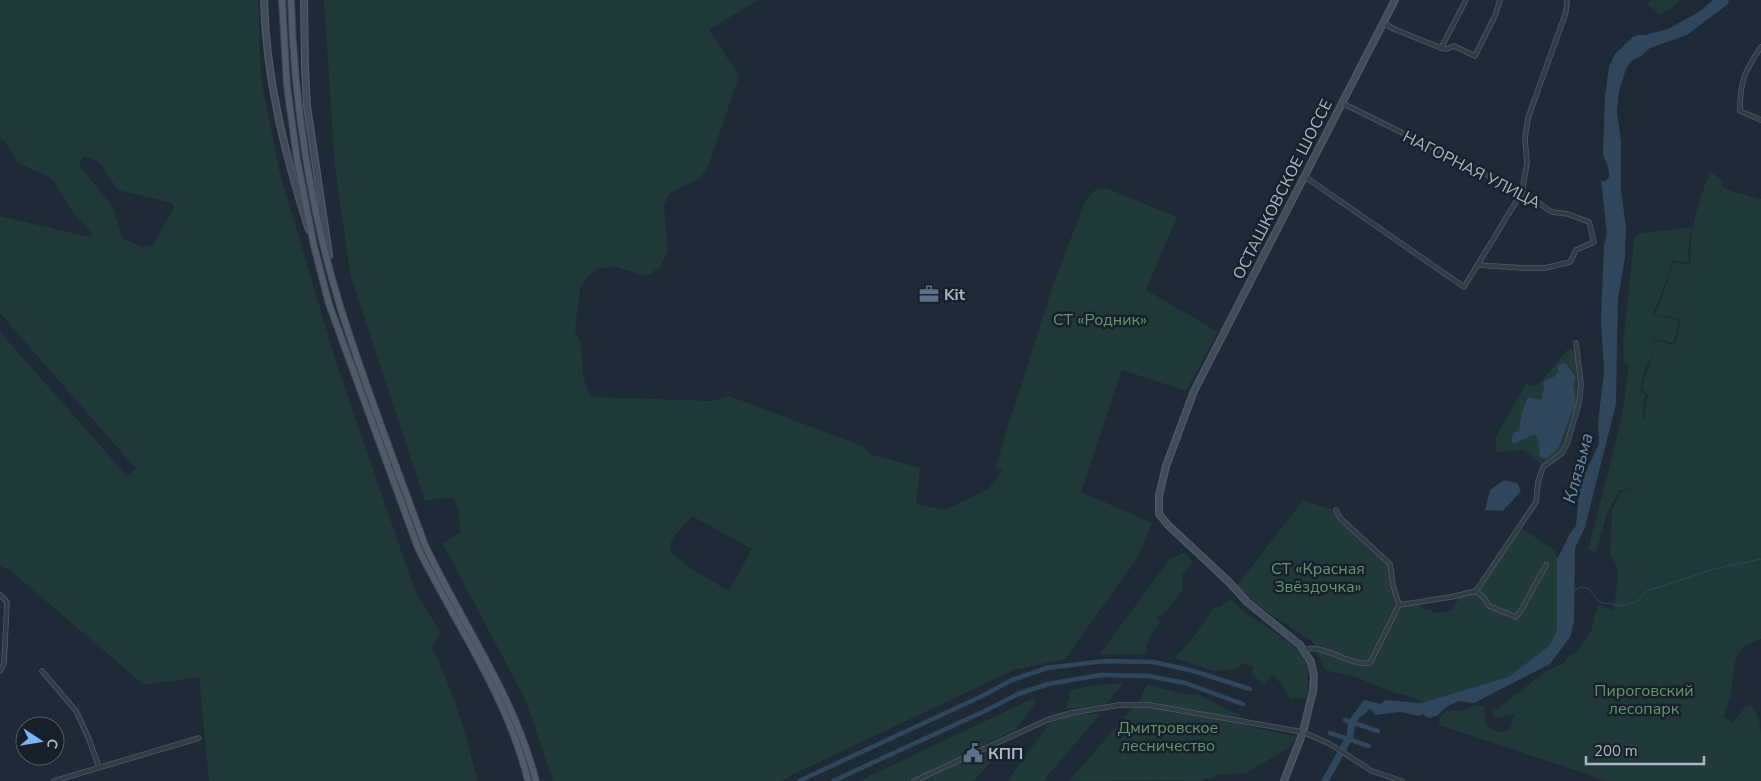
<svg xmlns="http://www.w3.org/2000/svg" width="1761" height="781" font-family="'Nunito Sans',sans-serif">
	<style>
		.green { fill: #213939; fill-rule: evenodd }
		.water { fill: #2f465d }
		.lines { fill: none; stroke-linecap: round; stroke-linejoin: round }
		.stream { stroke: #2f465d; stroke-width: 1 }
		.canal { stroke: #2f465d; stroke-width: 4.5 }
		.river { stroke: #2f465d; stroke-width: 7 }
		.street-casing { stroke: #4f5a65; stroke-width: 5.5 }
		.secondary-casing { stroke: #4f5a65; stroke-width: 8 }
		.primary-casing { stroke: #3b4550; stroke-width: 8 }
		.street { stroke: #323c47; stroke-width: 4 }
		.secondary { stroke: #404c5a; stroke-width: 5.5 }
		.primary { stroke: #4f5c67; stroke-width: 6 }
		.labels { text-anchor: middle; stroke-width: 5; stroke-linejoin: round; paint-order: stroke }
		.street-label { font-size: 16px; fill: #abb7c4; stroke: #18212b }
		.poi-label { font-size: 16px; font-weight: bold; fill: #abb7c4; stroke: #18212b; text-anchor: start }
		.park-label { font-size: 16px; fill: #63956a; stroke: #18212b }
		.water-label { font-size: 18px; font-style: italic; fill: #6a8baa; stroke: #18212b }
	</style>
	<rect width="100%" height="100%" fill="#1e2b36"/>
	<g class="green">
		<path d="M 0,0 L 258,0 L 261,80 L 279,170 L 335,359 L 415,591 L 440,632 L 432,647 C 443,671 453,695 461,720 C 467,740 472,761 478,781 L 209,781 L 199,677 L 144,685 L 11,571 L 0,566 L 0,332 L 127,476 L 136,469 L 0,313 L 0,216 L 85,236 L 90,236 L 92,233 L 75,215 L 51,178 L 18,163 L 5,141 L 0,139 ZM 83,156 L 99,162 L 118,190 L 172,203 L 174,207 L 153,245 L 142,247 L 122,238 L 113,207 L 81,168 L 79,163 Z"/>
		<path d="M 324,0 L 758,0 L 709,30 L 739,76 L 708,167 L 699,179 L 669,194 L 664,205 L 668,251 L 660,267 L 647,276 L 615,267 L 598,268 L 588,277 L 580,288 L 575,330 L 581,344 L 583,375 L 587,390 L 593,397 L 712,401 L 729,396 L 865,447 L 869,454 L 920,468 L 916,504 L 945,510 L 988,489 L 1003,470 L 995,468 L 1053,285 L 1085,202 L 1095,190 L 1106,188 L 1177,217 L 1146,290 L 1218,332 L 1186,391 L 1122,370 L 1081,492 L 1152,523 L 1138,557 L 1065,659 L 1014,670 L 779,781 L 553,781 L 526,701 L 443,544 L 453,536 L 461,533 L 458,509 L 453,499 L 439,498 L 425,501 L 351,277 L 335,168 ZM 692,516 L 752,549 L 729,591 L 693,570 L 671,553 L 670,544 L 675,535 Z"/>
		<path d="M 1650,0 L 1681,0 L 1670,9 L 1659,15 L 1654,9 L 1647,5 Z"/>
		<path d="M 1710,172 L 1722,180 L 1721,186 L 1733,192 L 1761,199 L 1761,639 C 1732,648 1736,659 1732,685 C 1731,696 1727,706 1724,717 L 1733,723 L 1746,706 L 1751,705 L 1758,716 L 1761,733 L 1761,781 L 1608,781 L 1439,725 L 1439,718 L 1446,711 L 1461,711 L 1477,705 L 1484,707 L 1486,725 L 1498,732 L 1510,730 L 1514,714 L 1495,718 L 1492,708 L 1497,709 L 1545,672 L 1564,663 L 1569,656 L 1577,652 L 1591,631 L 1598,605 L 1613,610 C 1615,601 1620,573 1616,564 C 1614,560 1611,559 1610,554 L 1612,510 L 1621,492 L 1629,491 L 1632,481 L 1628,491 L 1620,490 L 1608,510 L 1596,552 L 1588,550 C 1603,489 1623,428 1629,365 L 1624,362 L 1623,345 L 1634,241 L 1636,236 L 1641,233 L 1692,227 L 1688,249 L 1689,263 L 1672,260 L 1670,272 L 1653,314 L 1679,320 L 1674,343 L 1654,339 L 1653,353 L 1645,368 L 1640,391 L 1645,394 L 1642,417 L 1647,419 L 1644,416 L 1648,395 L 1642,389 C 1646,372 1653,357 1655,340 L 1675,345 L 1681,319 L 1655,314 L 1664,292 L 1674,262 L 1691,265 C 1688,234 1698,202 1710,172 Z"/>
		<path d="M 1569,348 L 1575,350 L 1579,375 L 1579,403 L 1565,445 L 1556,457 L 1542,465 L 1524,450 L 1496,452 L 1496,437 L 1526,383 L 1533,386 L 1540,383 Z"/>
		<path d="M 1303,500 L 1335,511 L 1337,516 L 1336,518 L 1389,566 L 1395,601 L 1394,611 L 1398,614 L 1401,608 L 1419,603 L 1421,609 L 1431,609 L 1432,613 C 1450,611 1451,615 1459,597 L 1478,593 L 1520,527 L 1555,551 L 1557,558 L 1557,630 L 1549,646 L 1508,677 L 1421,703 L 1417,699 L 1389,691 L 1356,677 L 1325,670 L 1313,642 L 1251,601 L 1237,586 Z"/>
		<path d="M 1184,553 L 1193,562 L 1182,575 L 1183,589 L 1163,615 L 1156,617 L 1160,622 L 1150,635 L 1145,654 L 1099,655 L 1170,559 Z"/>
		<path d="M 1230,599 L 1242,610 L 1298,649 L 1308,666 L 1307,698 L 1290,699 L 1284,687 L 1273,675 L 1264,685 L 1251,673 L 1254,667 L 1243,663 L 1237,669 L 1214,671 L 1175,658 L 1196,634 L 1214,607 L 1221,607 L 1224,603 Z"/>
		<path d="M 1123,683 L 1106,704 L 1066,709 L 1071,690 L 1088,686 Z"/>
		<path d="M 1147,685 L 1179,693 L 1198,695 L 1213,701 L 1229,711 L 1241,715 L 1239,724 L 1297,737 L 1287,749 L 1246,773 L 1218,775 L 1199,781 L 1161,780 L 1069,781 L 1139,701 Z"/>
		<path d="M 1034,698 L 1036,702 L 1015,730 L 984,745 L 999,752 L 974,781 L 859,781 Z"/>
		<path d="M 1101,713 L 1043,781 L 1007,781 L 1049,724 L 1069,716 Z"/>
	</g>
	<g class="water">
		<path d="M 1713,0 L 1729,0 L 1728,4 L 1687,35 L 1650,48 L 1641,56 L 1631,61 L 1626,69 L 1619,91 L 1617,112 L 1621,142 L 1621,190 L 1626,227 L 1625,257 L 1618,299 L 1616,404 L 1585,527 L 1575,548 L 1574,622 L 1570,637 L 1550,664 L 1474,703 L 1459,701 L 1446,707 L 1437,716 L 1428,718 L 1423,714 L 1419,716 L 1400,712 L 1375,715 L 1372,710 L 1368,709 L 1359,716 L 1356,711 L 1364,700 L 1381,704 L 1385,700 L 1421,703 L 1508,677 L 1549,646 L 1557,630 L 1557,558 C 1566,546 1565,537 1576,526 L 1580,484 L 1599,444 L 1598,422 L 1604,372 L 1601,319 L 1604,245 L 1607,234 L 1601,180 L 1604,182 L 1609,177 L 1609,171 L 1603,154 L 1605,96 L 1609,67 L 1615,54 L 1633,37 L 1638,35 L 1645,35 L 1668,29 L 1699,12 Z"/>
		<path d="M 1565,363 L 1576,377 L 1573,384 C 1574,392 1579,404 1572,412 L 1558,449 L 1546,459 L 1540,457 L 1538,440 L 1535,434 L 1516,443 L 1513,443 L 1511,440 L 1514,433 L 1519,430 L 1522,412 L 1528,397 L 1541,400 L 1544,388 L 1543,382 L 1555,376 L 1559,371 L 1557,368 L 1558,365 Z"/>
		<path d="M 1504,480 L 1517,483 L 1521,491 L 1503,511 L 1485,510 L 1490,490 Z"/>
	</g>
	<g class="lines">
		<path class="stream" d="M 1573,592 L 1580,587 L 1588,588 L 1599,602 L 1623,606 L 1636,602 L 1647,591 L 1714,569 L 1761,559"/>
		<g class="canal">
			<path d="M 1345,720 L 1378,731"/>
			<path d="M 1330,733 L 1369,746"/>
			<path d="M 799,781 L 980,697 L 1012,680 L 1047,668 L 1104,661 L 1153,662 L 1190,670 L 1250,689"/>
			<path d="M 833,781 L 987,710 L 1018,694 L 1048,684 L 1101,675 L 1149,676 L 1185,683 L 1243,704"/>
		</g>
		<path class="river" d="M 1325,781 L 1350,736 L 1352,722 L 1358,714 L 1364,710"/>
		<defs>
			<g id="street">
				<path d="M 1383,23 L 1394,29 L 1441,48 L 1447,49 L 1454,46 L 1475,56 L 1495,16 L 1500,0"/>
				<path d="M 1761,47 C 1744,72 1740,81 1740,111 L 1761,120"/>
				<path d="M 1441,48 L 1466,0"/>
				<path d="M 1342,103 L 1522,192 L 1552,212 L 1568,214 L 1589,222 L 1594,242 L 1576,250 L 1570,262 L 1545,268 L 1525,268 L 1477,265"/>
				<path d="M 1304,176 L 1464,287 L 1522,192 L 1527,163 L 1525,138 L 1528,118 L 1566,12 L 1567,0"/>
				<path d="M 1476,591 L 1536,502 L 1538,482 L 1543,467 L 1562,453 L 1567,444 L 1579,403 L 1581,384 L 1576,343"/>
				<path d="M 0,595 L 7,602 L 4,664 L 0,671"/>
				<path d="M 1399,605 L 1451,597 L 1476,591 L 1485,599 L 1489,606 L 1516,617 L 1523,607 L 1546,565"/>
				<path d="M 1304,649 C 1329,645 1347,666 1370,663 L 1399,605 L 1393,585 L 1390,564 L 1340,518 L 1336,510"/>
				<path d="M 42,671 L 76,711 L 89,739 L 99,767"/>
				<path d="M 54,781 L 199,738"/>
				<path d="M 914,781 L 1047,720 L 1071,713 L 1119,705 L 1149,705 L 1303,732 L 1330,744 L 1372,771 L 1402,781"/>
			</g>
			<g id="secondary">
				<path d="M 264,0 C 266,79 285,155 309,230"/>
				<path d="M 304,0 L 305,68 L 307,106 L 329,255"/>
				<path d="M 1284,781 L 1303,732 L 1313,691 L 1314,676 L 1311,662 L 1300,645 L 1247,602 L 1229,582 L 1168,525 L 1159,514 L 1159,496 L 1166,466 L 1194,391 L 1395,0"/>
			</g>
			<g id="primary">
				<path d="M 282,0 L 287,86 L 297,159 L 314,246 L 329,304 L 418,548 C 456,625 508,697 528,781"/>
				<path d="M 291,0 C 294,101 310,209 340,306 C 365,386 396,466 425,545 C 462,624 514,695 536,781"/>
			</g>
		</defs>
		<use href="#street" class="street-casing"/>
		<use href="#secondary" class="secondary-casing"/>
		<use href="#primary" class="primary-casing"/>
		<use href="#street" class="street"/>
		<use href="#secondary" class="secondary"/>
		<use href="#primary" class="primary"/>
	</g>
	<defs>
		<symbol id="office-bare" viewBox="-9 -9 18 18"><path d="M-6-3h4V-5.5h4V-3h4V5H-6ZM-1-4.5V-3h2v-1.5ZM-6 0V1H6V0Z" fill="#5c6f8a" stroke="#18212b" stroke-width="2.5" paint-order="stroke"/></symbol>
		<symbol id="civic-bare" viewBox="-9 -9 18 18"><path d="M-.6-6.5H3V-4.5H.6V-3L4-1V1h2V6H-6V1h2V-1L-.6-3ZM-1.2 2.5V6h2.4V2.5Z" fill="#5c6f8a" stroke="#18212b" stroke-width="2.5" paint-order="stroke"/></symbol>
	</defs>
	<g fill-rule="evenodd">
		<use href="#office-bare" x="915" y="280" width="28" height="28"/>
		<use href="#civic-bare" x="959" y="739" width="28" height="28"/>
	</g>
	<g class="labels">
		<g class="street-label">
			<text transform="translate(1472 169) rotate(27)" y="6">НАГОРНАЯ УЛИЦА</text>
			<text transform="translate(1282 189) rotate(-63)" y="6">ОСТАШКОВСКОЕ ШОССЕ</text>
		</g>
		<g class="poi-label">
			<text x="944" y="300">Kit</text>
			<text x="988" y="759">КПП</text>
		</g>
		<g class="park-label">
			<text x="1100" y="325">СТ «Родник»</text>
			<text x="1318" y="574">СТ «Красная<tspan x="1318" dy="18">Звёздочка»</tspan></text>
			<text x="1644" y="696">Пироговский<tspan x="1644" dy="18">лесопарк</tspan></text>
			<text x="1168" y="733">Дмитровское<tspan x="1168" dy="18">лесничество</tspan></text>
		</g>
		<g class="water-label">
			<text transform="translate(1578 468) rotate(-75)" y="6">Клязьма</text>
		</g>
	</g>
	<g transform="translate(40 741) rotate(102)"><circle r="24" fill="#18212b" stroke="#535d68"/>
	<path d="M0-4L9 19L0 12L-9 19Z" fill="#79b7fc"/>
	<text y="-8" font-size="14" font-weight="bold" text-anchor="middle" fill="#abb7c4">С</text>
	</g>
	<path d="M1586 756v8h118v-8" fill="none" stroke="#abb7c4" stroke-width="2.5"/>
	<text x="1594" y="756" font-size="15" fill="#abb7c4" stroke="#18212b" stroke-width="4" paint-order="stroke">200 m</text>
</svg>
